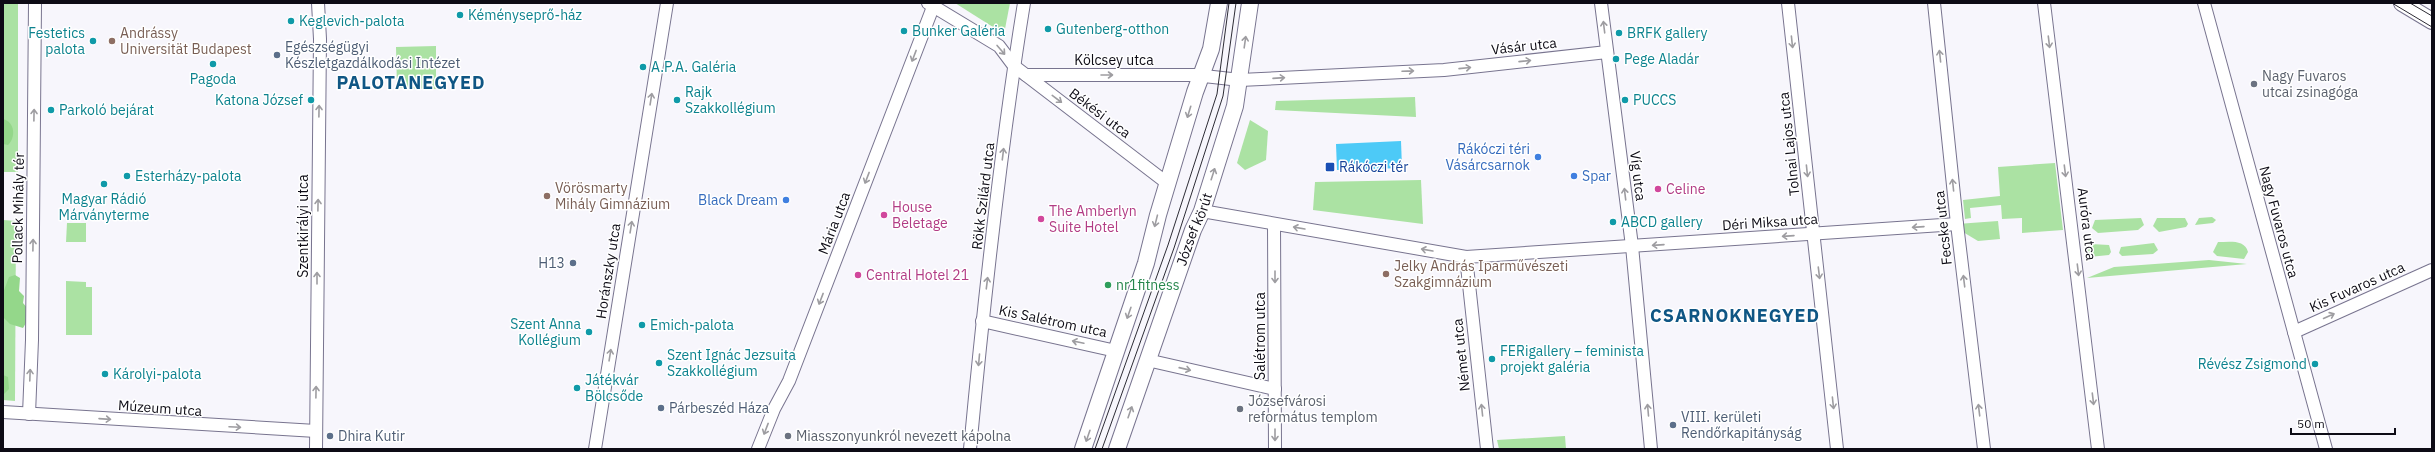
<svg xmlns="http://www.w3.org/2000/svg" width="2435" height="452" font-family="'IBM Plex Sans',sans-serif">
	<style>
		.green { fill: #abe2a3 }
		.forest { fill: #94d78a }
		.water { fill: #4dcaf7 }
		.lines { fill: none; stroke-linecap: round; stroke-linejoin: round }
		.street-casing { stroke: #78748f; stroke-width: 14 }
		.secondary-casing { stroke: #78748f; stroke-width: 18 }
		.street { stroke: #fff; stroke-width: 12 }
		.secondary { stroke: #fff; stroke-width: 16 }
		.tram { stroke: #2d2c35; stroke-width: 1 }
		.oneway { stroke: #9e9da1 }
		.culture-dot { fill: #0f9aa8; stroke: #fff; stroke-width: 1.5 }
		.education-dot { fill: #8d6e63; stroke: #fff; stroke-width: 1.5 }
		.service-dot { fill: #5c6f8a; stroke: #fff; stroke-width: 1.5 }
		.worship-dot { fill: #6b7280; stroke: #fff; stroke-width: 1.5 }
		.shop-dot { fill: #3f7fe0; stroke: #fff; stroke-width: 1.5 }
		.transit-dot { fill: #1a4fb4; stroke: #fff; stroke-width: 1.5 }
		.hotel-dot { fill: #d1479c; stroke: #fff; stroke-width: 1.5 }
		.leisure-dot { fill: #2e9e5b; stroke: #fff; stroke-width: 1.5 }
		.labels { text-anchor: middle; stroke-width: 3; stroke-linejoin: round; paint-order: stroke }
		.culture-label { font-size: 14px; fill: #0d838f; stroke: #fff; text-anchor: start }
		.education-label { font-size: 14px; fill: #785e54; stroke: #fff; text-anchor: start }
		.street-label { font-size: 14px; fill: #0d0b15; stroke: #fff }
		.service-label { font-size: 14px; fill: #4e5e75; stroke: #fff; text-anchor: start }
		.worship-label { font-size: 14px; fill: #5b616d; stroke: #fff; text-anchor: start }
		.shop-label { font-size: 14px; fill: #366cbe; stroke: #fff; text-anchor: end }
		.transit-label { font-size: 14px; fill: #164399; stroke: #fff; text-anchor: start }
		.hotel-label { font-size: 14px; fill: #b23c85; stroke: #fff; text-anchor: start }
		.leisure-label { font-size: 14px; fill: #27864d; stroke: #fff; text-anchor: start }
		.district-label { font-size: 18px; font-weight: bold; letter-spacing: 1px; fill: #0f5684; stroke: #fff }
	</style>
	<rect width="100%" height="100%" fill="#f7f6fc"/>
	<g class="green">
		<rect x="3" y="3" width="15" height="169"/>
		<path d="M 955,3 L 1010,3 L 1004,34 Z"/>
		<path d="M 436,46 L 436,89 L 397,88 L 396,47 Z"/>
		<path d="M 1415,97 L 1416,117 L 1275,110 L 1276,101 Z"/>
		<path d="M 1250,120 L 1268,131 L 1266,160 L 1245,170 L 1237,163 Z"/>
		<path d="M 2055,163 L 2063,230 L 2022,233 L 2022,218 L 2002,219 L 2001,205 L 1970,208 L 1971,218 L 1965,219 L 1963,200 L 2000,196 L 1998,167 Z"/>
		<path d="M 1421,180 L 1423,224 L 1313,210 L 1315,182 Z"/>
		<path d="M 2212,217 L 2216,220 L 2213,223 L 2195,225 L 2199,218 Z"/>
		<path d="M 2141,218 L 2144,225 L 2138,230 L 2098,233 L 2092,228 L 2095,220 Z"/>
		<path d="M 2157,218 L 2185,218 L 2188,224 L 2186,227 L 2159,232 L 2153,226 Z"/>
		<path d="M 3,220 L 16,221 L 15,401 L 3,400 Z"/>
		<path d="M 1998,221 L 2000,239 L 1978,241 L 1958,229 L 1957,224 Z"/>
		<path d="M 67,223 L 86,223 L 86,242 L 66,242 Z"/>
		<path d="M 2218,242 C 2229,242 2245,239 2248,252 L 2244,259 L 2217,256 L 2213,252 Z"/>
		<path d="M 2154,243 L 2158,250 L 2153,254 L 2122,256 L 2119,253 L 2121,247 Z"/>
		<path d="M 2091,244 L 2109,245 L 2111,252 L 2109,255 L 2089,257 L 2087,252 Z"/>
		<path d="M 2209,260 L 2247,264 L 2087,278 L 2114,267 Z"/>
		<path d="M 66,281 L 86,282 L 86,287 L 92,287 L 92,335 L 66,335 Z"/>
		<path d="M 1565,436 L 1566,449 L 1499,449 L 1497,440 Z"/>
	</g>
	<g class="forest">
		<path d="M 3,119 C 15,122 16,137 8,145 L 3,144 Z"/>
		<path d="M 15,275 L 20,278 L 19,291 L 24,296 L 23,303 L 29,310 L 29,318 L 23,328 L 10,324 L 3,317 L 3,293 L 9,277 Z"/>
		<path d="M 3,375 L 8,377 L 9,389 L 3,395 Z"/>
	</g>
	<path class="water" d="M 1401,141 L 1402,168 L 1337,170 L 1336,144 Z"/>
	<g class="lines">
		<defs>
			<g id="street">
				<path d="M 928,3 L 999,46 L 1014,66 L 1167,183"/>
				<path d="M 1601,3 L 1632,246 L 1651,449"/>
				<path d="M 1788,3 L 1837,449"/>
				<path d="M 1934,3 L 1957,224 L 1984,449"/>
				<path d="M 2044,3 L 2098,449"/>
				<path d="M 2204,3 L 2326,449"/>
				<path d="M 1026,75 L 1195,75 L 1240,80 L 1444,70 L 1607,52"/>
				<path d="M 1202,211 L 1466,257 L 1957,224"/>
				<path d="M 1274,224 L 1275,449"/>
				<path d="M 1466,257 L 1487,449"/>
				<path d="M 982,321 L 1116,351"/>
				<path d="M 2294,332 L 2432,270"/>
				<path d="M 1147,360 L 1275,389"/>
				<path d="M 3,412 L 316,431"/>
				<path d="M 29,414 L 32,340 L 35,3"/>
				<path d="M 316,449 L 320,39 L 318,3"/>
				<path d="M 595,449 L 667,3"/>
				<path d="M 758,449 L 774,409 L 789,381 L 933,7"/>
				<path d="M 970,449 C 984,300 1000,151 1024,3"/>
			</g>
			<g id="secondary">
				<path d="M 2402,3 L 2432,21"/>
				<path d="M 1083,449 L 1146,263 L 1158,215 L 1195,92 L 1211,49 L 1219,3"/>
				<path id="s1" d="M 1117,449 L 1193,230 L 1202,211 L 1235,106 L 1250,3"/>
			</g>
		</defs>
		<use href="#street" class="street-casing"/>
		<use href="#secondary" class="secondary-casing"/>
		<use href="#street" class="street"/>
		<use href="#secondary" class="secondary"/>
		<g class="tram">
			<path d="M 2392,3 L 2432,27"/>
			<path d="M 2410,3 L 2432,16"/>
			<path d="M 1095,449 L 1168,245 L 1217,94 L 1229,3"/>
			<path d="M 1102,449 L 1174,248 L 1223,96 L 1236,3"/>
		</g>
	</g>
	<defs><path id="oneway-shaft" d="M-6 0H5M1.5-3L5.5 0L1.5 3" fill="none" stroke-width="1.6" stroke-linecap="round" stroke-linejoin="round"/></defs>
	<g class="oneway">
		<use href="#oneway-shaft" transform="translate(1604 27) rotate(-97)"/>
		<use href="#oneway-shaft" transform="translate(1245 42) rotate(-82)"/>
		<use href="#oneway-shaft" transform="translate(1792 42) rotate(84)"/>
		<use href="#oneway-shaft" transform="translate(2049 42) rotate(83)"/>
		<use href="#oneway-shaft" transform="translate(1001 50) rotate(49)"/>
		<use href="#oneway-shaft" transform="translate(914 56) rotate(111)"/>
		<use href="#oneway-shaft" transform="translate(1940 56) rotate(-96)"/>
		<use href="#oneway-shaft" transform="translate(1525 61) rotate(-6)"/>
		<use href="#oneway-shaft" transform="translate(1465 68) rotate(-6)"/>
		<use href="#oneway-shaft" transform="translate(1408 71) rotate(-2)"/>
		<use href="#oneway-shaft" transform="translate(1107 75)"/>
		<use href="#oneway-shaft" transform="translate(1279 78) rotate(-4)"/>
		<use href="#oneway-shaft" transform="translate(651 99) rotate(-81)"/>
		<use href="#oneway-shaft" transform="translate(1057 99) rotate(37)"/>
		<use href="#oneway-shaft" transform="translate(319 111) rotate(-89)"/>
		<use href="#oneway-shaft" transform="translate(1189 112) rotate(107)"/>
		<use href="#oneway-shaft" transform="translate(34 115) rotate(-89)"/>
		<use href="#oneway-shaft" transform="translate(1003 154) rotate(-83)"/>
		<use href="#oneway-shaft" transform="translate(1807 171) rotate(84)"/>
		<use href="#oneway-shaft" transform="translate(2065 171) rotate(83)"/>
		<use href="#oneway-shaft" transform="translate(1213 174) rotate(-72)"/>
		<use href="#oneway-shaft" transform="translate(867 178) rotate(111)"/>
		<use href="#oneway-shaft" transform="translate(1953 185) rotate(-96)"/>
		<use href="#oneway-shaft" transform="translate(1625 194) rotate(-97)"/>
		<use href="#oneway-shaft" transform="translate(318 205) rotate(-89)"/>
		<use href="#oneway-shaft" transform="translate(1156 221) rotate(104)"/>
		<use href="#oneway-shaft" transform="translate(631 227) rotate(-81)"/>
		<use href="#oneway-shaft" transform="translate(1918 227) rotate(176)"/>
		<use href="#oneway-shaft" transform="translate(1299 228) rotate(-170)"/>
		<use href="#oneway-shaft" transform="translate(1788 236) rotate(176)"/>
		<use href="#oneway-shaft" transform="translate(33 245) rotate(-89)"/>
		<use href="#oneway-shaft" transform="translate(1658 245) rotate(176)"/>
		<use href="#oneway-shaft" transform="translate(1427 250) rotate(-170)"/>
		<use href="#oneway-shaft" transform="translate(2078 270) rotate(83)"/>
		<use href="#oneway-shaft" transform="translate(1819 273) rotate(83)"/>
		<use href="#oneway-shaft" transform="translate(1275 277) rotate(90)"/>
		<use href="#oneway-shaft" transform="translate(317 278) rotate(-90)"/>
		<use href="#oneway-shaft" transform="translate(1964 281) rotate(-97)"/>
		<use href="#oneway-shaft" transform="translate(987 283) rotate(-83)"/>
		<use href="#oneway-shaft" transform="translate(821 299) rotate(111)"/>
		<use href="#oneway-shaft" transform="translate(1129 313) rotate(109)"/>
		<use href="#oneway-shaft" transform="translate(2329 316) rotate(-24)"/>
		<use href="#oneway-shaft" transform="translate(1078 342) rotate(-168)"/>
		<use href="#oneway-shaft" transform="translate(610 355) rotate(-81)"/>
		<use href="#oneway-shaft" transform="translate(979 360) rotate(95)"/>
		<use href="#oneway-shaft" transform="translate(1185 369) rotate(13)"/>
		<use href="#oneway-shaft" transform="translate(30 375) rotate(-88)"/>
		<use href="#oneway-shaft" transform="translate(316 392) rotate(-89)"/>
		<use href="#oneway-shaft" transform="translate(2093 399) rotate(83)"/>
		<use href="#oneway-shaft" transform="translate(1833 403) rotate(84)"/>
		<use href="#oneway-shaft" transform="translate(1482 410) rotate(-96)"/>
		<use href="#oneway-shaft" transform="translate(1648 410) rotate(-95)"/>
		<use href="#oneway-shaft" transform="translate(1979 410) rotate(-97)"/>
		<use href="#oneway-shaft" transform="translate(1130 412) rotate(-71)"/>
		<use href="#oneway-shaft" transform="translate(105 419) rotate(4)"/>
		<use href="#oneway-shaft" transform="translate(235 427) rotate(3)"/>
		<use href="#oneway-shaft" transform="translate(766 429) rotate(111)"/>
		<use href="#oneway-shaft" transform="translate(1275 435) rotate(90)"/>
		<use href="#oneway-shaft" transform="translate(1088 436) rotate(109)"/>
	</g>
	<g class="culture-dot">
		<circle cx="460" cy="15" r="4"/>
		<circle cx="291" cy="21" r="4"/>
		<circle cx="1048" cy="29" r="4"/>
		<circle cx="904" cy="31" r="4"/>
		<circle cx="1619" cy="33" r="4"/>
		<circle cx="93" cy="41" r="4"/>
		<circle cx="1616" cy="59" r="4"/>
		<circle cx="213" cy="64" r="4"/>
		<circle cx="643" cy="67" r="4"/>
		<circle cx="311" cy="100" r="4"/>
		<circle cx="677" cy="100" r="4"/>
		<circle cx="1625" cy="100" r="4"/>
		<circle cx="51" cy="110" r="4"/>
		<circle cx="127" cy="176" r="4"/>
		<circle cx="104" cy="184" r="4"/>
		<circle cx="1613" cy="222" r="4"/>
		<circle cx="642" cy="325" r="4"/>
		<circle cx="589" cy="332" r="4"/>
		<circle cx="1492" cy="359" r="4"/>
		<circle cx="659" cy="363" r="4"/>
		<circle cx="2315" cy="364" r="4"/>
		<circle cx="105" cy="374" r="4"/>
		<circle cx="577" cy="388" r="4"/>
	</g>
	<g class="education-dot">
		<circle cx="112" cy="41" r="4"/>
		<circle cx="547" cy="196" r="4"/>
		<circle cx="1386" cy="274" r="4"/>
	</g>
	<g class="service-dot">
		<circle cx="277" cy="55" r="4"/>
		<circle cx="573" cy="263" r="4"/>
		<circle cx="661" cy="408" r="4"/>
		<circle cx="1673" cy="425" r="4"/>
		<circle cx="330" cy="436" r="4"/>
	</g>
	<g class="worship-dot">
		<circle cx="2254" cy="84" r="4"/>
		<circle cx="1240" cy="409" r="4"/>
		<circle cx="788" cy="436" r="4"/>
	</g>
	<g class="shop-dot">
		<circle cx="1538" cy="157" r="4"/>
		<circle cx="1574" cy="176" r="4"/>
		<circle cx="786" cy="200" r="4"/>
	</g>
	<rect class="transit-dot" x="1325" y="162" width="10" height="10" rx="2"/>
	<g class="hotel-dot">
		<circle cx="1658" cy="189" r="4"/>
		<circle cx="884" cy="215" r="4"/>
		<circle cx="1041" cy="219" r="4"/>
		<circle cx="858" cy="275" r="4"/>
	</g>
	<circle class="leisure-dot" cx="1108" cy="285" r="4"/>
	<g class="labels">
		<g class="culture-label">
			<text x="468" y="20">Kéményseprő-ház</text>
			<text x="299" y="26">Keglevich-palota</text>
			<text x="1056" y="34">Gutenberg-otthon</text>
			<text x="912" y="36">Bunker Galéria</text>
			<text x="85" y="38" text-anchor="end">Festetics<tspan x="85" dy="16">palota</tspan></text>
			<text x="1627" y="38">BRFK gallery</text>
			<text x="1624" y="64">Pege Aladár</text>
			<text x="651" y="72">A.P.A. Galéria</text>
			<text x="213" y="84" text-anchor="middle">Pagoda</text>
			<text x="685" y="97">Rajk<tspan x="685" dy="16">Szakkollégium</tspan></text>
			<text x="303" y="105" text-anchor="end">Katona József</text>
			<text x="1633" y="105">PUCCS</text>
			<text x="59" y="115">Parkoló bejárat</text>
			<text x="135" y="181">Esterházy-palota</text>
			<text x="104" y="204" text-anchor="middle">Magyar Rádió<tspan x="104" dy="16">Márványterme</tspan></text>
			<text x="1621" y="227">ABCD gallery</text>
			<text x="581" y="329" text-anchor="end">Szent Anna<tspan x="581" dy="16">Kollégium</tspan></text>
			<text x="650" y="330">Emich-palota</text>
			<text x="1500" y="356">FERigallery – feminista<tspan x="1500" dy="16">projekt galéria</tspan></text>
			<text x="667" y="360">Szent Ignác Jezsuita<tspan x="667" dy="16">Szakkollégium</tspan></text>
			<text x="2307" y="369" text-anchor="end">Révész Zsigmond</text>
			<text x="113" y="379">Károlyi-palota</text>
			<text x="585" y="385">Játékvár<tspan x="585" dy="16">Bölcsőde</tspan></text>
		</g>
		<g class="education-label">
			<text x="120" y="38">Andrássy<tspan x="120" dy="16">Universität Budapest</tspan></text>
			<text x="555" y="193">Vörösmarty<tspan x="555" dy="16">Mihály Gimnázium</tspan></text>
			<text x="1394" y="271">Jelky András Iparművészeti<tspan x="1394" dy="16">Szakgimnázium</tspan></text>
		</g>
		<g class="street-label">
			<text transform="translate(1524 46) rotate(-6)" y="5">Vásár utca</text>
			<text x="1114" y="65">Kölcsey utca</text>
			<text transform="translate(1100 113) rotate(37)" y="5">Békési utca</text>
			<text transform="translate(1789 144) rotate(-96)" y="5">Tolnai Lajos utca</text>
			<text transform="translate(1638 176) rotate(83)" y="5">Víg utca</text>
			<text transform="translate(983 196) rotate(-83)" y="5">Rökk Szilárd utca</text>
			<text transform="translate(18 208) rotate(-89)" y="5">Pollack Mihály tér</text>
			<text transform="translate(1770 222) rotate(-4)" y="5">Déri Miksa utca</text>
			<text transform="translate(2279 222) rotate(75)" y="5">Nagy Fuvaros utca</text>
			<text transform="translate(834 223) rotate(-69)" y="5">Mária utca</text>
			<text transform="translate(2087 224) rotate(83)" y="5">Auróra utca</text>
			<text transform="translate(303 226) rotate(-90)" y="5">Szentkirályi utca</text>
			<text transform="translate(1943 228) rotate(-96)" y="5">Fecske utca</text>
			<text dy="5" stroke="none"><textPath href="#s1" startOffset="233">József körút</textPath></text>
			<text transform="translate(608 271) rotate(-81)" y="5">Horánszky utca</text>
			<text transform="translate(2357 287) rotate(-24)" y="5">Kis Fuvaros utca</text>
			<text transform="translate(1053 321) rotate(12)" y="5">Kis Salétrom utca</text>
			<text transform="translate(1260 336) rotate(-90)" y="5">Salétrom utca</text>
			<text transform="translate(1461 355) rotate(-96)" y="5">Német utca</text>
			<text transform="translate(160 408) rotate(4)" y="5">Múzeum utca</text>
		</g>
		<g class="service-label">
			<text x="285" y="52">Egészségügyi<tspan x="285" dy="16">Készletgazdálkodási Intézet</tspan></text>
			<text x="565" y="268" text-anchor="end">H13</text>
			<text x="669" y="413">Párbeszéd Háza</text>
			<text x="1681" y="422">VIII. kerületi<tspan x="1681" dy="16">Rendőrkapitányság</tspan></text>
			<text x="338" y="441">Dhira Kutir</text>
		</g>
		<g class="worship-label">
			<text x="2262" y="81">Nagy Fuvaros<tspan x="2262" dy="16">utcai zsinagóga</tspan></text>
			<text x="1248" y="406">Józsefvárosi<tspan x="1248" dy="16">református templom</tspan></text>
			<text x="796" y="441">Miasszonyunkról nevezett kápolna</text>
		</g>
		<g class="shop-label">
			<text x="1530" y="154">Rákóczi téri<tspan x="1530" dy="16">Vásárcsarnok</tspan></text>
			<text x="1582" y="181" text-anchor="start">Spar</text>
			<text x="778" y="205">Black Dream</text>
		</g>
		<g class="transit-label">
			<text x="1339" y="172">Rákóczi tér</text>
		</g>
		<g class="hotel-label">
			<text x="1666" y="194">Celine</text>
			<text x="892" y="212">House<tspan x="892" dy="16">Beletage</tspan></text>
			<text x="1049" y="216">The Amberlyn<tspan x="1049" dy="16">Suite Hotel</tspan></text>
			<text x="866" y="280">Central Hotel 21</text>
		</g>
		<g class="leisure-label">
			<text x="1116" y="290">nr1fitness</text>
		</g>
		<g class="district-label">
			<text x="411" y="89">PALOTANEGYED</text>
			<text x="1735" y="322">CSARNOKNEGYED</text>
		</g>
	</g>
	<rect width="2435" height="452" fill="none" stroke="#0d0b15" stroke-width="8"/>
	<path d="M2291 428v6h104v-6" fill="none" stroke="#0d0b15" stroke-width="2"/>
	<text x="2297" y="428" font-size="12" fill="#0d0b15" stroke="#ffffff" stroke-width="3" paint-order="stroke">50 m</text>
</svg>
